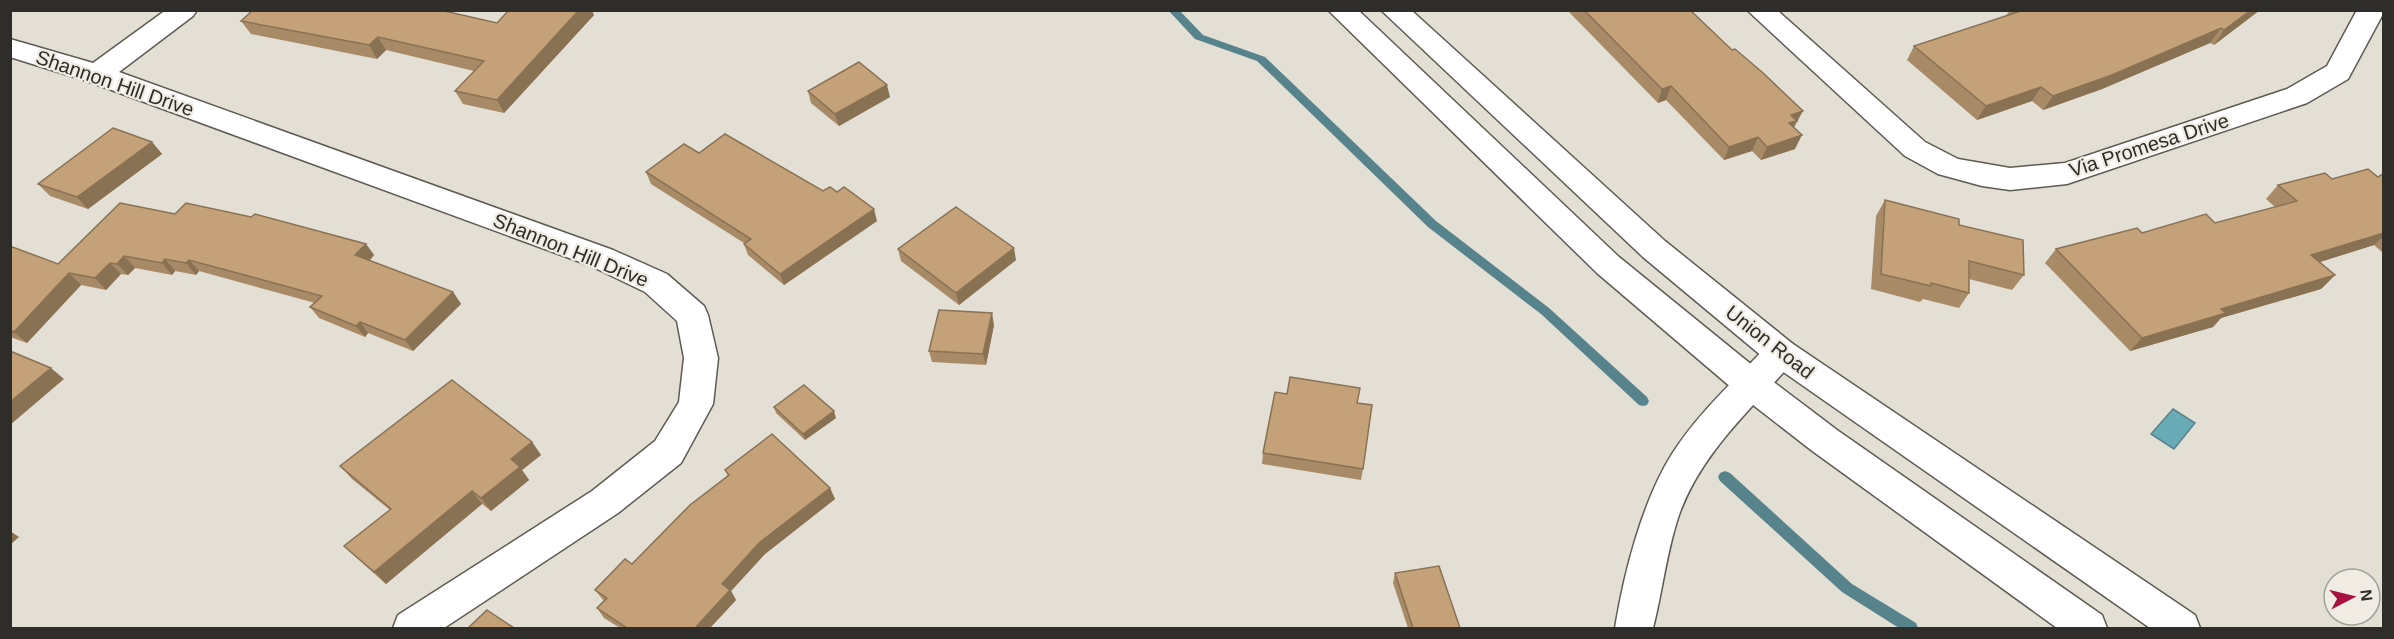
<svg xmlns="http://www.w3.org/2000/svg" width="2394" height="639" font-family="Helvetica,sans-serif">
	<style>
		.water { fill: #68aab6; stroke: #57848c; stroke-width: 1.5 }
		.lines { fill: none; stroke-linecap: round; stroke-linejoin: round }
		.stream { fill: #57848c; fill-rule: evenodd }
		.street-casing { stroke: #5e5b53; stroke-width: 3 }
		.secondary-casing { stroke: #5e5b53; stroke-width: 3 }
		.street { fill: #fff; fill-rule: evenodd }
		.secondary { fill: #fff; fill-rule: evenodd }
		.wall { fill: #a98a67 }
		.shaded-wall { fill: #897154 }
		.building { fill: #c4a178; stroke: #897154; stroke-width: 1.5 }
		.labels { text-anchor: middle; stroke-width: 4.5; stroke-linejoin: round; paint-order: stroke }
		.street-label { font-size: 20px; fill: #2f2d2a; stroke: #f0ece3 }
	</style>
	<rect width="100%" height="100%" fill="#e3dfd5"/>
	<path class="water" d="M 2173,409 L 2195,423 L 2174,449 L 2151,434 Z"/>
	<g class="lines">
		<g class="stream">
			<path d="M 1168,10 L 1179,10 L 1203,35 L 1265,57 L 1436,221 L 1549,308 L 1647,397 L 1649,401 L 1647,405 L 1643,406 L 1639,405 L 1541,314 L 1428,227 L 1257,61 L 1195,39 Z"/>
			<path d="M 1725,471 L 1730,473 L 1852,584 L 1916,623 L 1918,628 L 1899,628 L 1842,592 L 1720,481 L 1718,477 L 1720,473 Z"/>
		</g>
		<defs>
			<g id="street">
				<path d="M 166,10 L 197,10 L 193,16 L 119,72 L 613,250 L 667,274 L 704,306 L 708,315 L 718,358 L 713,404 L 681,463 L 618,513 L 444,628 L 393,628 L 398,615 L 592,491 L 655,441 L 679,402 L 684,358 L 677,321 L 645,292 L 591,266 L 87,81 L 10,57 L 10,39 L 93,63 Z"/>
				<path d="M 1747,10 L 1777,10 L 1925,142 L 1958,159 L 2010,168 L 2065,163 L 2287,89 L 2327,66 L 2357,10 L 2384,12 L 2348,79 L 2307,103 L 2067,184 L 2010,190 L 1982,186 L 1938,174 L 1905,156 Z"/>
				<path d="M 1781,340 L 1793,344 L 1798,353 L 1793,362 C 1750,410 1697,457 1677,521 C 1666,556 1662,593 1653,628 L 1615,628 C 1624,573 1642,502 1672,454 C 1698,413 1736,379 1769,344 Z"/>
			</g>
			<g id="secondary">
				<path d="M 1328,10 L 1358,10 L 1619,257 L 1763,374 L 1837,430 L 2102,615 L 2107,628 L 2057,628 L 1811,450 L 1739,394 L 1597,273 Z"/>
				<path d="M 1381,10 L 1411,10 L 1665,241 L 1793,344 L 2195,615 L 2200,628 L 2150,628 L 1769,362 L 1643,257 Z"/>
			</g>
		</defs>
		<use href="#street" class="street-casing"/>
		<use href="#secondary" class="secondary-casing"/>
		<use href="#street" class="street"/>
		<use href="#secondary" class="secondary"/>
	</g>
	<g class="wall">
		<path d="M 1567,10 L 1690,10 L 1796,124 L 1795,125 L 1794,128 L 1795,149 L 1761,160 L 1752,151 L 1724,160 L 1666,100 L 1658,103 Z"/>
		<path d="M 2010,10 L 2260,10 L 2214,45 L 2210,43 L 2102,89 L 2043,110 L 2032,101 L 1977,120 L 1907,60 L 1914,46 L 2006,16 Z"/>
		<path d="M 594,15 L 504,113 L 463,104 L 455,91 L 474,71 L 386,50 L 377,59 L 251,34 L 241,21 L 497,23 Z"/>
		<path d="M 808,91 L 890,97 L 839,126 L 811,103 Z"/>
		<path d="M 152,142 L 162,154 L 88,209 L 50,196 L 38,184 Z"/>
		<path d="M 699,153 L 823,191 L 877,221 L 784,285 L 748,255 L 744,244 L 744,243 L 651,184 L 646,172 Z"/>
		<path d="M 2384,173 L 2384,252 L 2382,252 L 2374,245 L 2319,262 L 2335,275 L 2321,289 L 2221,318 L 2213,327 L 2130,351 L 2045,263 L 2056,249 L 2142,233 L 2215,223 L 2275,207 L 2266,199 L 2278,185 L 2332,179 L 2378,177 Z"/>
		<path d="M 1885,200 L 1959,225 L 2024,275 L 2012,290 L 1969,279 L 1969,293 L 1959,308 L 1923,299 L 1920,302 L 1871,289 L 1876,216 Z"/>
		<path d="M 175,214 L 366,244 L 374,255 L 370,260 L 453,292 L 461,304 L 413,351 L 368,333 L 365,337 L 319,318 L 310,307 L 315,303 L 199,271 L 196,275 L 175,271 L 172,275 L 135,268 L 128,275 L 121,274 L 106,290 L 81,285 L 27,343 L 10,337 L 10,246 L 58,264 Z"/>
		<path d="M 898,249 L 1016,260 L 959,305 L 901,261 Z"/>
		<path d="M 994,325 L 986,365 L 932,362 L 929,351 Z"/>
		<path d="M 1357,403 L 1363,469 L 1361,480 L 1262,464 L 1263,453 Z"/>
		<path d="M 774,407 L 836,418 L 805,440 L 776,413 Z"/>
		<path d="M 532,442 L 541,455 L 522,470 L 529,480 L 491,511 L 482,504 L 386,584 L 357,558 L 344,546 L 390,510 L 352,479 L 340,466 Z"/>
		<path d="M 725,470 L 830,488 L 835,499 L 765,554 L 731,591 L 736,600 L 710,628 L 620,628 L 604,618 L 597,608 L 604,601 L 595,590 L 632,564 L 728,476 Z"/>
		<path d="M 1395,573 L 1460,628 L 1408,628 L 1393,583 Z"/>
	</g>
	<g class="shaded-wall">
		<path d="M 579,10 L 592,10 L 594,15 L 504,113 L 497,100 Z"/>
		<path d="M 2251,10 L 2260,10 L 2214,45 L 2224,30 Z"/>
		<path d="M 2221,28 L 2210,43 L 2102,89 L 2043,110 L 2053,96 Z"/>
		<path d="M 378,37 L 386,50 L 377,59 L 369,45 Z"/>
		<path d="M 887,85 L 890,97 L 839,126 L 835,114 Z"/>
		<path d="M 1671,86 L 1666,100 L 1658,103 L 1662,89 Z"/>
		<path d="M 2041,87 L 2032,101 L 1977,120 L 1986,106 Z"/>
		<path d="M 1803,111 L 1790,134 L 1782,137 L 1791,115 Z"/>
		<path d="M 1802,135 L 1795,149 L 1761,160 L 1767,147 Z"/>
		<path d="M 1758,137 L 1752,151 L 1724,160 L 1729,147 Z"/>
		<path d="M 152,142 L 162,154 L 88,209 L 77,197 Z"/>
		<path d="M 874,209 L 877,221 L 784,285 L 780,274 Z"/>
		<path d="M 2384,233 L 2384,236 L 2374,245 L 2298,269 L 2311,255 Z"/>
		<path d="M 366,244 L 374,255 L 364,267 L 355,255 Z"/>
		<path d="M 1014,248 L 1016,260 L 959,305 L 956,293 Z"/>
		<path d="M 124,256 L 135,268 L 128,275 L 117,264 Z"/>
		<path d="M 165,259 L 175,271 L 172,275 L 162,263 Z"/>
		<path d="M 189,260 L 199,271 L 196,275 L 186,263 Z"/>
		<path d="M 110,263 L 121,274 L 106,290 L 95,278 Z"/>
		<path d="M 69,273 L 81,285 L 27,343 L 14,332 Z"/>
		<path d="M 2335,275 L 2321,289 L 2221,318 L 2213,327 L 2130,351 L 2142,338 L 2221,309 Z"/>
		<path d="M 453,292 L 461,304 L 413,351 L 405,340 Z"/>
		<path d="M 992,313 L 994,325 L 986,365 L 983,354 Z"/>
		<path d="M 360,322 L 368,333 L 365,337 L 356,326 Z"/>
		<path d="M 51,368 L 64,379 L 10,425 L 10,402 Z"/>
		<path d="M 834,411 L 836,418 L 805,440 L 803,434 Z"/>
		<path d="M 532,442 L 541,455 L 522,470 L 529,480 L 491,511 L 481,498 L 511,459 Z"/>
		<path d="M 830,488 L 835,499 L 765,554 L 731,591 L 736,600 L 710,628 L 697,628 L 696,627 L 722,584 L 759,543 Z"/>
		<path d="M 472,491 L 482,504 L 386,584 L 374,572 Z"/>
		<path d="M 10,531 L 19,537 L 10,545 Z"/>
	</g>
	<g class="building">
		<path d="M 253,10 L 440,10 L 497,23 L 509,10 L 579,10 L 497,100 L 455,91 L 484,61 L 378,37 L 369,45 L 241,21 Z"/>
		<path d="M 1584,10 L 1690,10 L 1732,50 L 1735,49 L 1762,72 L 1803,111 L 1791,115 L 1797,121 L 1789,123 L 1802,135 L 1767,147 L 1758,137 L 1729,147 L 1671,86 L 1662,89 Z"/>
		<path d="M 2020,10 L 2251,10 L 2224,30 L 2221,28 L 2112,75 L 2053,96 L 2041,87 L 1986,106 L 1914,46 L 2021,11 Z"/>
		<path d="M 859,62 L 887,85 L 835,114 L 808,91 Z"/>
		<path d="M 113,128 L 152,142 L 77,197 L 38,184 Z"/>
		<path d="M 725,134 L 823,191 L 830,187 L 837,192 L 844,187 L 874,209 L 780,274 L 744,244 L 751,239 L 646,172 L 684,144 L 699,153 Z"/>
		<path d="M 2368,169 L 2378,177 L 2384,173 L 2384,233 L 2311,255 L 2335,275 L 2221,309 L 2226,313 L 2142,338 L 2056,249 L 2137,228 L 2142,233 L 2206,214 L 2215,223 L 2297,201 L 2278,185 L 2325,173 L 2332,179 Z"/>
		<path d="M 1885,200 L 1959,219 L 1959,225 L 2023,240 L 2024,275 L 1969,261 L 1969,293 L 1931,283 L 1931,286 L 1881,274 Z"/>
		<path d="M 120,203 L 175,214 L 186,203 L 251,217 L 255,214 L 366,244 L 355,255 L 453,292 L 405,340 L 360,322 L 356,326 L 310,307 L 322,296 L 189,260 L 186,263 L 165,259 L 162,263 L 124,256 L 117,264 L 110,263 L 95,278 L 69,273 L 14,332 L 10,330 L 10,246 L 58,264 Z"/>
		<path d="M 956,207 L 1014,248 L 956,293 L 898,249 Z"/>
		<path d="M 939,310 L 992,313 L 983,354 L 929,351 Z"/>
		<path d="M 10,351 L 51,368 L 10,402 Z"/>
		<path d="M 1290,377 L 1360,388 L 1357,403 L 1372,405 L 1363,469 L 1263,453 L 1275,392 L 1287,394 Z"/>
		<path d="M 452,380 L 532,442 L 511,459 L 520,467 L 481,498 L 472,491 L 374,572 L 344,546 L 391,509 L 340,466 Z"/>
		<path d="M 804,385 L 834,411 L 803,434 L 774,407 Z"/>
		<path d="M 772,434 L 830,488 L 759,543 L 722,584 L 730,590 L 696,627 L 698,628 L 627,628 L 597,608 L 607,598 L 595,590 L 625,559 L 632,564 L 690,505 L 729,475 L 725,470 Z"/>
		<path d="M 1439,566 L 1460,628 L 1413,628 L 1395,573 Z"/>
		<path d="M 487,610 L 514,628 L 468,628 Z"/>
	</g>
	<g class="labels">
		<g class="street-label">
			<text transform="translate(115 83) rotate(19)" y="7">Shannon Hill Drive</text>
			<text transform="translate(2149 145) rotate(-18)" y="7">Via Promesa Drive</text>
			<text transform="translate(571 250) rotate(22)" y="7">Shannon Hill Drive</text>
			<text transform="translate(1770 342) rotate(38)" y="7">Union Road</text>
		</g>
	</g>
	<rect width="2394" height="639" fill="none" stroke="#2f2d2a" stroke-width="24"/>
	<g transform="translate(2352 597) rotate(83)"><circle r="28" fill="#f0ece3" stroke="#a3a099" stroke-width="1.5"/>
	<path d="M0-4.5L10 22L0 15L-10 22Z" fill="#a71041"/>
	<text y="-9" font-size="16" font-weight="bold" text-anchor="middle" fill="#2f2d2a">N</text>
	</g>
</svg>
